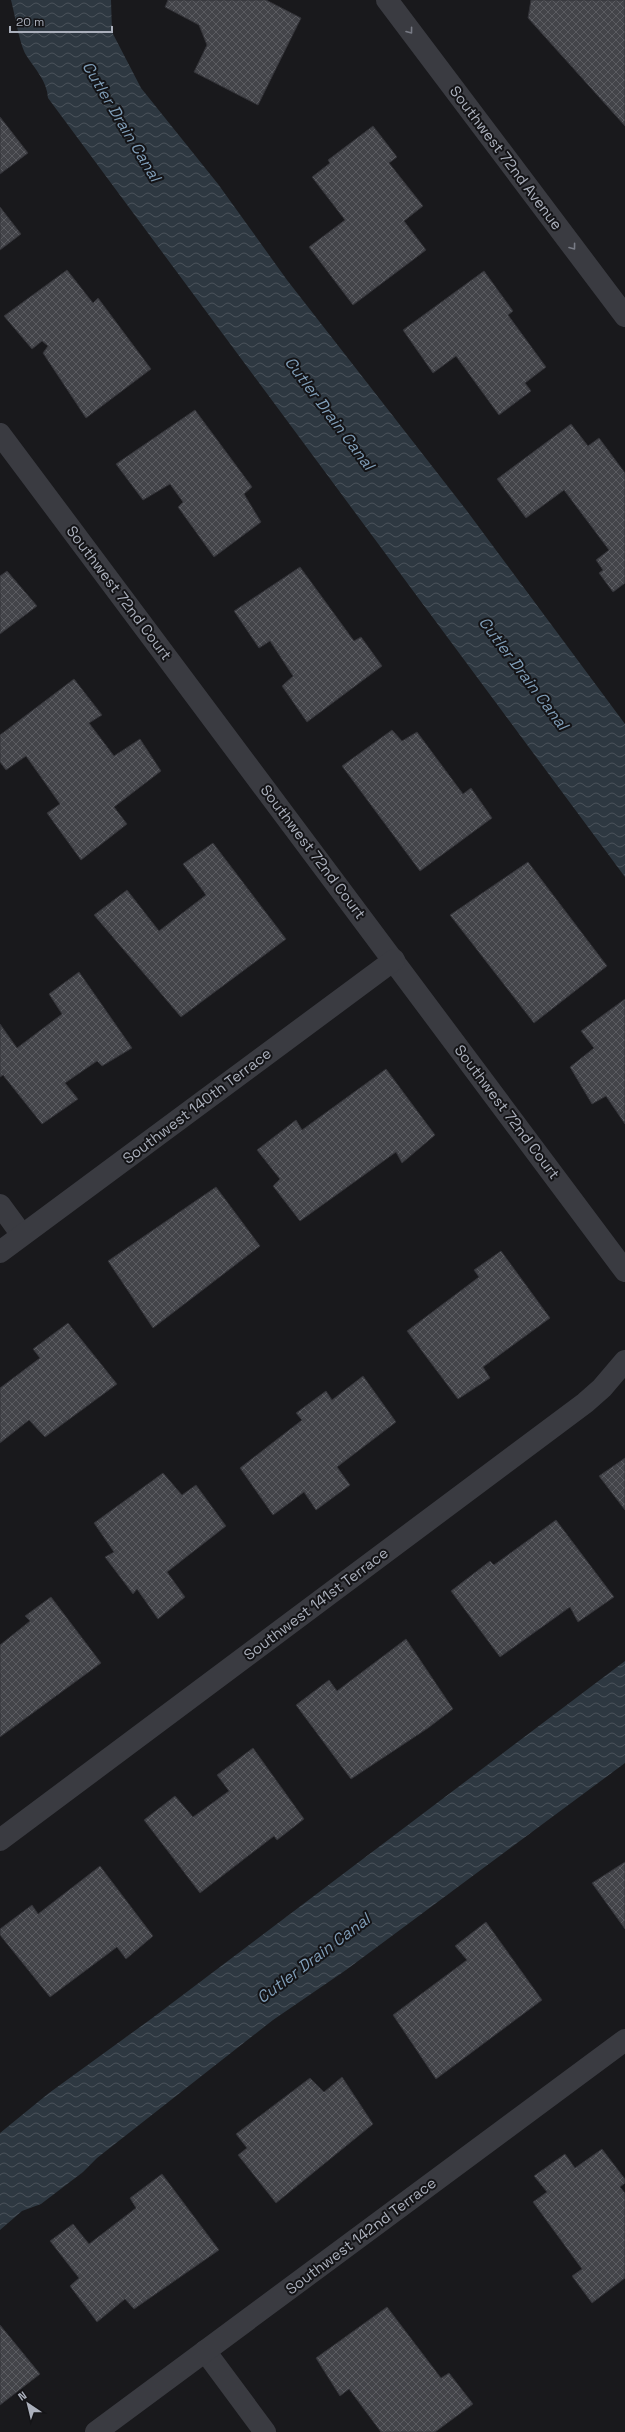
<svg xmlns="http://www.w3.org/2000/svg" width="625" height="2432" font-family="'Space Grotesk',sans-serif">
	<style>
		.water { fill: url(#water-waves) }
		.building { fill: url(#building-cross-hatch); stroke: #333338 }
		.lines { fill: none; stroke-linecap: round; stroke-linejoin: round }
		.minor { stroke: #3a3b41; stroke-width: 22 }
		.oneway { stroke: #787b85 }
		.labels { text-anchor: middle; stroke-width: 4; stroke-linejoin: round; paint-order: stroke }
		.street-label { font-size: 15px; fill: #abb0bc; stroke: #141417 }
		.water-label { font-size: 16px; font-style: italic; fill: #809eb8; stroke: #141417 }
	</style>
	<defs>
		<pattern id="water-waves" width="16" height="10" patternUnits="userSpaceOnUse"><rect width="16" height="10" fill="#2e3841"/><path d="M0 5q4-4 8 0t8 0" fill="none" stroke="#4a525a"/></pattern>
		<pattern id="building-cross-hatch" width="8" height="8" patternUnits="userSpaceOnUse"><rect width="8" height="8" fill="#434449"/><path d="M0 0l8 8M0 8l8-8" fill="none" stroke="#5b5c61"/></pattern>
	</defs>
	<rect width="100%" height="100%" fill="#19191c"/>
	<g class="water">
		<path d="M 11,0 L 111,0 L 112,32 L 141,88 L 218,184 L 287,280 L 467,511 L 625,724 L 625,877 L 48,98 C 47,81 35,69 26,55 C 19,42 15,15 11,0 Z"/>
		<path d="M 625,1661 L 625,1763 L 346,1970 L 273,2020 L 97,2158 L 83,2172 L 41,2204 L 22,2211 L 0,2230 L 0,2133 L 49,2093 L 151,2019 Z"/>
	</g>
	<g class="building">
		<path d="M 168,0 L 266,0 L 301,18 L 258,105 L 194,72 L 207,45 L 199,25 L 165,7 Z"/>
		<path d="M 531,0 L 625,0 L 625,126 L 528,18 Z"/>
		<path d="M 0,117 L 28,153 L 0,174 Z"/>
		<path d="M 373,126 L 397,157 L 389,163 L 423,206 L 404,221 L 426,250 L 353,305 L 309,247 L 345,220 L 312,177 L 330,163 L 328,160 Z"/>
		<path d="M 0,207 L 21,234 L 0,250 Z"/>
		<path d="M 67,270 L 93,303 L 98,298 L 151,369 L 86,418 L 43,353 L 48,346 L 42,341 L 32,349 L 4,316 Z"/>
		<path d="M 484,271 L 513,311 L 508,315 L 546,367 L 525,383 L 531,391 L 499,415 L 456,356 L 433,373 L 403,330 Z"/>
		<path d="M 195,410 L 252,487 L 244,494 L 261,522 L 214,557 L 178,507 L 183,502 L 170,484 L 143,500 L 116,464 Z"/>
		<path d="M 571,424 L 588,446 L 599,438 L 625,473 L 625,583 L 613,592 L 599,573 L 603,570 L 596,560 L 609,550 L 564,490 L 526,518 L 497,479 Z"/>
		<path d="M 300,567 L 354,641 L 361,637 L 382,666 L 307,722 L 282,686 L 293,676 L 270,641 L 259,648 L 234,611 Z"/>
		<path d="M 7,571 L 37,606 L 0,634 L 0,576 Z"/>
		<path d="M 74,679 L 102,715 L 89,723 L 114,756 L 140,739 L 161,771 L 114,807 L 127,824 L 81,860 L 47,813 L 60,804 L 26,756 L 6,770 L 0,762 L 0,735 Z"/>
		<path d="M 392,730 L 402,741 L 417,732 L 463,794 L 471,788 L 492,818 L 420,871 L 342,766 Z"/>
		<path d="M 213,843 L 286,939 L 181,1017 L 94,915 L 127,890 L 159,931 L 206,895 L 183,864 Z"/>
		<path d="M 528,862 L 607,966 L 534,1023 L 450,915 Z"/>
		<path d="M 79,972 L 132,1048 L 102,1066 L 97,1061 L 65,1083 L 78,1099 L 42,1124 L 3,1075 L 0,1077 L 0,1024 L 17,1048 L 62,1014 L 49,994 Z"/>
		<path d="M 625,999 L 625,1124 L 606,1096 L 592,1104 L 570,1067 L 594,1048 L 581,1031 Z"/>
		<path d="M 386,1069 L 435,1135 L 402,1163 L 396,1152 L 300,1221 L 273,1186 L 280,1179 L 257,1150 L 296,1120 L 302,1130 Z"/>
		<path d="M 216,1187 L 260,1246 L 153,1328 L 108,1261 Z"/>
		<path d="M 501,1251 L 550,1318 L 483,1367 L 490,1378 L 458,1399 L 407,1331 L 479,1277 L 474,1270 Z"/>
		<path d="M 68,1323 L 117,1384 L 45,1437 L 29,1420 L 0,1443 L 0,1388 L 40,1358 L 33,1349 Z"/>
		<path d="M 363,1376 L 396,1422 L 337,1467 L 350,1485 L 316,1510 L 304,1492 L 273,1515 L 240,1468 L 302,1420 L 296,1413 L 326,1391 L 332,1400 Z"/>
		<path d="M 625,1458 L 625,1510 L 599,1476 Z"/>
		<path d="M 163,1473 L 182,1495 L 196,1485 L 226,1526 L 167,1572 L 185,1597 L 158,1619 L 137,1589 L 133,1594 L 105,1557 L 114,1552 L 94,1523 Z"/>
		<path d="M 556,1520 L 614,1597 L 578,1622 L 570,1607 L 500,1657 L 451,1591 L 490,1561 L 494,1565 Z"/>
		<path d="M 51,1597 L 101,1663 L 0,1737 L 0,1645 L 30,1621 L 25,1616 Z"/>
		<path d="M 406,1639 L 453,1709 L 428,1728 L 351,1779 L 296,1705 L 329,1680 L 337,1691 Z"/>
		<path d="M 253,1748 L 304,1819 L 277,1840 L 274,1836 L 200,1893 L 144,1820 L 175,1796 L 193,1817 L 229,1791 L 217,1775 Z"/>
		<path d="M 625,1862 L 625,1929 L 592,1883 Z"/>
		<path d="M 100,1866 L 153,1936 L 126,1959 L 117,1947 L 50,1997 L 0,1935 L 0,1929 L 32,1905 L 38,1914 Z"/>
		<path d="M 486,1922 L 542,2000 L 436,2079 L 393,2015 L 467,1960 L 455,1946 Z"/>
		<path d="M 342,2077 L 373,2124 L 276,2203 L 238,2155 L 247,2148 L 236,2134 L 310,2078 L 324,2092 Z"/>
		<path d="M 602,2149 L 625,2179 L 625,2183 L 620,2187 L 625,2193 L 625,2278 L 592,2303 L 572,2276 L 582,2269 L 533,2202 L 547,2192 L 534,2176 L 565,2154 L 575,2168 Z"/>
		<path d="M 162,2174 L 219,2250 L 134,2309 L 125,2299 L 97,2322 L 70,2286 L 79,2278 L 50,2241 L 73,2224 L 89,2244 L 136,2208 L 130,2198 Z"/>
		<path d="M 387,2307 L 441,2378 L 449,2373 L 473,2404 L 435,2432 L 381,2432 L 349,2389 L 340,2396 L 316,2358 Z"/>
		<path d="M 0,2325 L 40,2374 L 0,2405 Z"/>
	</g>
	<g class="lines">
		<g class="minor">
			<path d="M 387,0 L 625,316"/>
			<path d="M 0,434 L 625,1271"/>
			<path d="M 0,1205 L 22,1235"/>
			<path d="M 0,1252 L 394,960"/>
			<path d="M 0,1840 L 585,1403 L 602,1388 L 625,1361"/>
			<path d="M 205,2351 L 265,2432"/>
			<path d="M 96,2432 L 625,2040"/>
		</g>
	</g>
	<defs><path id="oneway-chevron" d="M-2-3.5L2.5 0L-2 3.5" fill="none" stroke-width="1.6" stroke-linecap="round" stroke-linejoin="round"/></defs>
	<g class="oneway">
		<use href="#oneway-chevron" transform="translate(410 31) rotate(53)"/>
		<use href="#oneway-chevron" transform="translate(573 247) rotate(53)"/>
	</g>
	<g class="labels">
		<g class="street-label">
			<text transform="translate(506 158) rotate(53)" y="5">Southwest 72nd Avenue</text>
			<text transform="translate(119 593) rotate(53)" y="5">Southwest 72nd Court</text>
			<text transform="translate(313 852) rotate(53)" y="5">Southwest 72nd Court</text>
			<text transform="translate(197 1106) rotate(-37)" y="5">Southwest 140th Terrace</text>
			<text transform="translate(507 1112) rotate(53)" y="5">Southwest 72nd Court</text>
			<text transform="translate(316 1604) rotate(-37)" y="5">Southwest 141st Terrace</text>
			<text transform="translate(361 2236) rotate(-37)" y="5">Southwest 142nd Terrace</text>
		</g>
		<g class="water-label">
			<text transform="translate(122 121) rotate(59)" y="6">Cutler Drain Canal</text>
			<text transform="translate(330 413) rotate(53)" y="6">Cutler Drain Canal</text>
			<text transform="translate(524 673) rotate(53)" y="6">Cutler Drain Canal</text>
			<text transform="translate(313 1958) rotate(-37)" y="6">Cutler Drain Canal</text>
		</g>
	</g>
	<g transform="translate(28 2404) rotate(325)" stroke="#141417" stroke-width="3" paint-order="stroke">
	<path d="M0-3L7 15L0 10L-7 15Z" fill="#abb0bc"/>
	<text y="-6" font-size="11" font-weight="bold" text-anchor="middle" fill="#abb0bc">N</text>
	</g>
	<path d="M10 26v6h102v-6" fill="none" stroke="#abb0bc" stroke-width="2"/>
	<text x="16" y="26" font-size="12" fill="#abb0bc" stroke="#141417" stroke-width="3" paint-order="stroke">20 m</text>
</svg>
